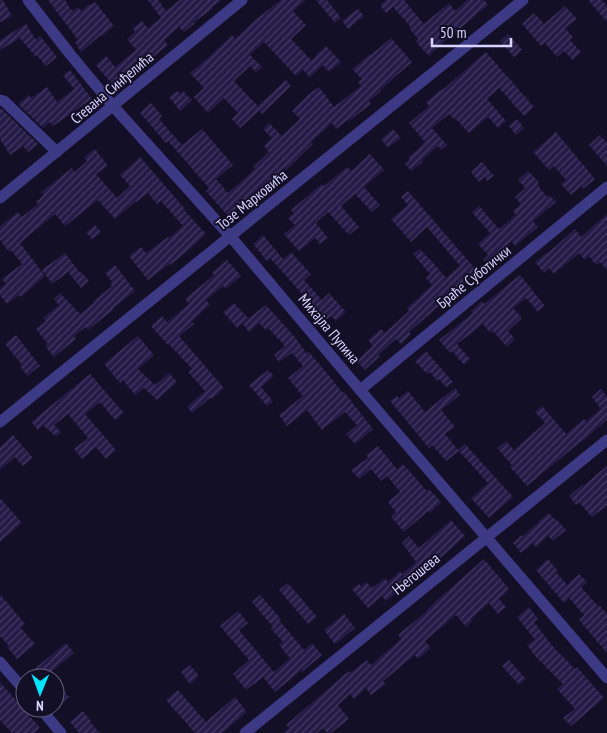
<svg xmlns="http://www.w3.org/2000/svg" width="607" height="733" font-family="'PT Sans Narrow',sans-serif">
	<style>
		.building { fill: url(#building-hatch) }
		.lines { fill: none; stroke-linecap: round; stroke-linejoin: round }
		.minor { stroke: #3d3a85; stroke-width: 11 }
		.labels { text-anchor: middle; stroke-width: 4; stroke-linejoin: round; paint-order: stroke }
		.street-label { font-size: 15px; fill: #d9d4ff; stroke: #130f26 }
	</style>
	<defs>
		<pattern id="building-hatch" width="6" height="6" patternUnits="userSpaceOnUse" patternTransform="scale(1.25)"><rect width="6" height="6" fill="#241b47"/><path d="M-1 1l2-2M0 6l6-6M5 7l2-2" fill="none" stroke="#433b63"/></pattern>
	</defs>
	<rect width="100%" height="100%" fill="#130f26"/>
	<g class="building">
		<path d="M 0,0 L 3,0 L 12,16 L 0,22 Z"/>
		<path d="M 48,0 L 65,0 L 72,11 L 78,7 L 81,11 L 89,4 L 90,5 L 95,2 L 114,26 L 102,36 L 101,35 L 81,52 L 75,42 L 78,40 Z"/>
		<path d="M 148,0 L 158,0 L 166,11 L 180,0 L 221,0 L 211,8 L 212,9 L 194,22 L 195,23 L 184,32 L 179,27 L 164,40 L 168,45 L 115,88 L 96,65 L 106,56 L 115,67 L 136,50 L 127,39 L 135,32 L 133,28 L 142,21 L 148,28 L 161,18 Z"/>
		<path d="M 281,0 L 306,0 L 293,11 L 306,25 L 291,39 L 311,60 L 326,46 L 341,62 L 329,72 L 323,65 L 310,77 L 303,70 L 296,76 L 264,42 L 250,55 L 262,67 L 256,72 L 250,66 L 234,81 L 258,106 L 286,80 L 291,86 L 262,114 L 259,111 L 240,128 L 232,119 L 238,113 L 224,98 L 208,113 L 194,97 L 204,88 L 190,73 L 210,56 L 232,35 L 235,39 L 254,21 Z"/>
		<path d="M 316,0 L 327,0 L 341,18 L 335,23 Z"/>
		<path d="M 386,0 L 404,0 L 424,24 L 449,3 L 455,11 L 467,0 L 484,0 L 488,5 L 451,36 L 450,36 L 429,56 L 416,42 L 418,39 L 409,28 L 410,26 L 393,7 L 386,13 L 380,5 Z"/>
		<path d="M 588,0 L 602,0 L 607,6 L 607,22 Z"/>
		<path d="M 565,6 L 577,19 L 565,28 L 573,37 L 570,40 L 581,52 L 573,60 L 564,51 L 557,57 L 545,43 L 541,46 L 522,24 L 534,13 L 544,24 Z"/>
		<path d="M 358,9 L 364,16 L 348,29 L 342,21 Z"/>
		<path d="M 26,24 L 36,40 L 40,36 L 57,57 L 46,66 L 36,55 L 35,56 L 20,38 L 0,50 L 0,40 Z"/>
		<path d="M 508,34 L 522,50 L 514,57 L 500,41 Z"/>
		<path d="M 391,38 L 412,62 L 380,90 L 381,91 L 369,101 L 371,104 L 349,121 L 348,120 L 336,129 L 332,123 L 311,142 L 313,144 L 286,170 L 284,168 L 250,199 L 250,198 L 228,216 L 206,191 L 209,188 L 168,141 L 166,143 L 140,113 L 151,103 L 162,116 L 159,119 L 182,145 L 202,129 L 233,165 L 216,179 L 228,193 L 255,169 L 253,167 L 269,152 L 264,146 L 272,138 L 263,129 L 269,123 L 282,136 L 300,119 L 292,111 L 309,94 L 319,87 L 334,107 L 361,86 L 358,82 L 362,79 L 352,69 L 370,54 L 371,55 Z"/>
		<path d="M 486,52 L 534,107 L 524,116 L 499,88 L 487,99 L 506,121 L 498,128 L 488,117 L 469,133 L 455,118 L 454,119 L 449,114 L 432,128 L 447,145 L 441,150 L 438,146 L 422,160 L 423,162 L 411,171 L 405,164 L 410,160 L 408,158 L 425,142 L 409,123 L 429,106 L 426,102 L 440,90 L 441,91 Z"/>
		<path d="M 70,70 L 92,99 L 53,126 L 50,122 L 43,128 L 18,104 L 29,95 L 31,98 L 47,87 L 57,102 L 74,89 L 63,75 Z"/>
		<path d="M 177,91 L 180,94 L 183,91 L 192,100 L 180,111 L 169,97 Z"/>
		<path d="M 0,109 L 2,109 L 38,144 L 28,152 L 23,146 L 10,155 L 0,139 Z"/>
		<path d="M 517,119 L 524,128 L 516,135 L 509,126 Z"/>
		<path d="M 393,129 L 401,138 L 388,148 L 381,139 Z"/>
		<path d="M 556,132 L 595,179 L 583,189 L 581,186 L 571,195 L 561,184 L 566,180 L 554,166 L 549,170 L 533,152 Z"/>
		<path d="M 600,135 L 607,143 L 607,166 L 589,145 Z"/>
		<path d="M 95,149 L 108,166 L 96,174 L 117,198 L 130,186 L 120,175 L 140,157 L 185,209 L 184,210 L 206,234 L 184,254 L 170,265 L 169,264 L 148,280 L 129,256 L 141,247 L 146,253 L 168,237 L 169,238 L 183,226 L 161,201 L 157,204 L 148,193 L 137,202 L 136,201 L 115,219 L 98,200 L 65,226 L 55,214 L 20,243 L 45,276 L 21,297 L 19,295 L 7,304 L 0,295 L 0,288 L 6,284 L 2,279 L 22,264 L 11,250 L 9,252 L 0,240 L 0,226 L 18,212 L 22,217 L 38,204 L 36,202 L 44,195 L 41,192 L 72,168 L 75,172 L 87,161 L 84,157 Z"/>
		<path d="M 370,154 L 384,170 L 364,187 L 380,205 L 372,212 L 355,194 L 341,206 L 359,227 L 349,235 L 328,212 L 316,223 L 328,238 L 320,244 L 315,238 L 299,251 L 284,234 L 295,225 L 288,218 L 294,213 L 291,210 L 322,184 L 324,186 L 347,167 L 351,171 Z"/>
		<path d="M 482,162 L 494,176 L 487,181 L 484,177 L 479,182 L 471,172 Z"/>
		<path d="M 528,171 L 539,182 L 537,184 L 547,197 L 549,195 L 556,202 L 533,221 L 538,227 L 515,246 L 512,241 L 499,252 L 503,257 L 490,268 L 483,260 L 488,255 L 478,244 L 490,233 L 472,212 L 479,206 L 499,229 L 516,215 L 513,211 L 521,204 L 515,197 L 525,188 L 518,180 Z"/>
		<path d="M 408,191 L 478,272 L 409,332 L 411,334 L 401,344 L 396,339 L 378,355 L 380,356 L 365,370 L 356,361 L 373,346 L 368,340 L 381,329 L 385,333 L 409,311 L 407,308 L 432,285 L 426,278 L 430,274 L 413,254 L 420,249 L 429,259 L 429,258 L 446,278 L 460,266 L 427,227 L 411,242 L 391,219 L 408,205 L 401,197 Z"/>
		<path d="M 607,214 L 607,270 L 600,262 L 596,265 L 589,256 L 585,260 L 579,253 L 554,274 L 549,268 L 544,273 L 535,262 L 546,253 L 547,254 L 575,229 L 581,237 Z"/>
		<path d="M 95,225 L 101,232 L 92,239 L 86,232 Z"/>
		<path d="M 263,235 L 283,259 L 291,252 L 311,274 L 304,280 L 322,300 L 329,293 L 346,312 L 336,321 L 331,316 L 322,323 L 299,298 L 303,295 L 270,258 L 267,261 L 253,244 Z"/>
		<path d="M 65,253 L 80,273 L 81,272 L 89,281 L 81,288 L 68,272 L 52,284 L 42,270 Z"/>
		<path d="M 227,260 L 241,276 L 226,289 L 223,286 L 206,300 L 210,305 L 192,321 L 194,324 L 179,336 L 224,388 L 212,399 L 210,398 L 192,413 L 187,407 L 205,391 L 188,372 L 192,369 L 169,344 L 168,345 L 151,326 L 162,316 L 167,322 L 189,304 L 185,299 L 214,275 L 212,273 Z"/>
		<path d="M 115,265 L 135,291 L 113,308 L 114,309 L 88,330 L 86,327 L 74,336 L 76,339 L 54,357 L 45,346 L 48,344 L 36,329 L 46,321 L 43,318 L 59,305 L 54,299 L 60,293 L 80,314 L 94,303 L 93,302 L 112,286 L 110,283 L 112,282 L 105,273 Z"/>
		<path d="M 520,275 L 545,306 L 538,312 L 526,298 L 513,308 L 522,318 L 508,331 L 515,339 L 507,347 L 493,331 L 490,333 L 483,324 L 457,344 L 470,359 L 464,365 L 452,351 L 450,353 L 439,340 L 473,313 L 471,311 L 482,301 L 484,304 Z"/>
		<path d="M 234,303 L 248,318 L 237,328 L 223,312 Z"/>
		<path d="M 266,305 L 294,336 L 307,354 L 309,352 L 326,372 L 343,393 L 344,392 L 373,429 L 355,444 L 346,434 L 357,425 L 345,412 L 322,430 L 307,410 L 287,426 L 279,415 L 303,396 L 288,378 L 303,366 L 292,353 L 279,362 L 274,355 L 285,346 L 268,328 L 266,330 L 259,323 L 249,332 L 242,323 Z"/>
		<path d="M 16,335 L 40,366 L 27,376 L 20,366 L 22,365 L 5,344 Z"/>
		<path d="M 138,336 L 154,355 L 138,369 L 155,385 L 169,373 L 177,382 L 157,400 L 144,388 L 135,395 L 123,380 L 120,383 L 104,364 Z"/>
		<path d="M 426,351 L 453,382 L 446,387 L 439,379 L 437,381 L 430,372 L 427,374 L 415,361 Z"/>
		<path d="M 268,370 L 274,376 L 261,387 L 273,401 L 267,406 L 249,385 Z"/>
		<path d="M 90,374 L 124,413 L 115,420 L 100,402 L 85,414 L 116,450 L 106,459 L 96,447 L 82,459 L 74,449 L 88,438 L 68,414 L 54,425 L 61,432 L 56,437 L 43,425 L 38,430 L 31,422 Z"/>
		<path d="M 455,388 L 460,395 L 441,410 L 455,427 L 445,434 L 459,451 L 446,461 L 432,445 L 429,448 L 390,401 L 397,396 L 399,398 L 408,391 L 425,412 Z"/>
		<path d="M 601,389 L 607,397 L 607,420 L 580,443 L 579,443 L 527,486 L 510,467 L 512,465 L 497,448 L 506,441 L 514,450 L 545,423 L 535,412 L 542,406 L 566,434 L 584,419 L 586,421 L 601,409 L 592,397 Z"/>
		<path d="M 13,435 L 33,458 L 23,466 L 15,457 L 0,470 L 0,447 Z"/>
		<path d="M 465,444 L 513,497 L 489,518 L 471,498 L 488,483 L 458,450 Z"/>
		<path d="M 378,446 L 397,469 L 403,464 L 427,491 L 429,489 L 441,502 L 430,513 L 428,511 L 404,532 L 391,517 L 396,512 L 388,502 L 400,492 L 387,476 L 381,481 L 371,469 L 359,479 L 351,470 L 368,458 L 366,455 Z"/>
		<path d="M 607,466 L 607,505 L 592,517 L 579,502 L 576,505 L 569,496 L 582,485 L 583,486 Z"/>
		<path d="M 0,498 L 22,523 L 0,542 Z"/>
		<path d="M 549,513 L 555,520 L 556,519 L 566,530 L 553,541 L 548,536 L 536,547 L 533,543 L 521,553 L 513,543 L 522,535 L 523,536 L 538,523 L 538,522 Z"/>
		<path d="M 451,520 L 465,536 L 436,562 L 435,561 L 386,601 L 382,596 L 368,608 L 352,589 L 359,584 L 361,586 L 366,582 L 372,588 L 385,578 L 388,582 L 400,571 L 402,574 L 416,562 L 402,543 L 409,536 L 419,548 Z"/>
		<path d="M 484,559 L 509,589 L 499,599 L 506,607 L 498,614 L 489,603 L 471,619 L 472,621 L 466,627 L 456,615 L 425,641 L 431,648 L 418,659 L 415,655 L 383,681 L 386,684 L 371,695 L 366,688 L 354,699 L 350,694 L 338,705 L 349,719 L 331,733 L 327,733 L 323,728 L 317,733 L 283,733 L 289,728 L 286,725 L 349,671 L 350,673 L 367,660 L 371,665 L 401,639 L 398,635 L 427,611 L 427,610 L 438,599 Z"/>
		<path d="M 548,559 L 558,571 L 556,572 L 567,585 L 579,574 L 587,582 L 581,587 L 598,606 L 599,605 L 607,614 L 607,653 L 579,620 L 584,615 L 569,598 L 564,603 L 536,570 Z"/>
		<path d="M 288,583 L 317,617 L 308,624 L 279,590 Z"/>
		<path d="M 0,594 L 25,624 L 21,628 L 35,644 L 17,659 L 7,647 L 9,646 L 0,636 Z"/>
		<path d="M 260,595 L 281,619 L 279,620 L 304,650 L 312,643 L 322,655 L 302,672 L 301,670 L 275,692 L 263,677 L 246,690 L 233,674 L 249,660 L 220,626 L 238,611 L 248,623 L 239,630 L 274,672 L 290,658 L 279,645 L 283,642 L 271,629 L 273,627 L 252,602 Z"/>
		<path d="M 529,607 L 538,619 L 534,622 L 554,648 L 575,669 L 577,667 L 604,698 L 571,726 L 563,718 L 575,709 L 557,689 L 563,684 L 536,657 L 527,645 L 535,640 L 517,617 Z"/>
		<path d="M 344,614 L 355,628 L 335,644 L 324,630 Z"/>
		<path d="M 66,643 L 74,653 L 44,678 L 38,678 L 32,671 Z"/>
		<path d="M 509,660 L 526,679 L 519,685 L 502,666 Z"/>
		<path d="M 190,665 L 199,676 L 190,684 L 181,672 Z"/>
		<path d="M 55,681 L 69,697 L 55,709 Z"/>
		<path d="M 0,682 L 40,728 L 34,733 L 12,733 L 0,720 Z"/>
		<path d="M 178,690 L 206,722 L 235,697 L 247,712 L 222,733 L 195,733 L 166,700 Z"/>
		<path d="M 83,711 L 91,721 L 90,722 L 100,733 L 79,733 L 70,722 Z"/>
	</g>
	<g class="lines">
		<g class="minor">
			<path d="M 28,0 L 70,54 L 113,106 L 231,237 L 360,390 L 607,678"/>
			<path d="M 0,100 L 4,101 L 57,152"/>
			<path d="M 0,198 L 242,0"/>
			<path d="M 360,390 L 607,187"/>
			<path d="M 0,422 L 523,0"/>
			<path d="M 0,662 L 25,691"/>
			<path d="M 40,708 L 61,733"/>
			<path d="M 245,733 L 607,440"/>
		</g>
	</g>
	<g class="labels">
		<g class="street-label">
			<text transform="translate(112 88) rotate(-40)" y="5">Стевана Синђелића</text>
			<text transform="translate(252 200) rotate(-39)" y="5">Тозе Марковића</text>
			<text transform="translate(474 277) rotate(-39)" y="5">Браће Суботички</text>
			<text transform="translate(329 329) rotate(50)" y="5">Михајла Пупина</text>
			<text transform="translate(416 574) rotate(-39)" y="5">Његошева</text>
		</g>
	</g>
	<g transform="translate(40 693) rotate(181)"><circle r="24" fill="#130f26" stroke="#625e7d"/>
	<path d="M0-4L9 19L0 12L-9 19Z" fill="#00e5ff"/>
	<text y="-8" font-size="14" font-weight="bold" text-anchor="middle" fill="#d9d4ff">N</text>
	</g>
	<path d="M432 38v8h79v-8" fill="none" stroke="#d9d4ff" stroke-width="2.5"/>
	<text x="440" y="38" font-size="15" fill="#d9d4ff" stroke="#130f26" stroke-width="4" paint-order="stroke">50 m</text>
</svg>
